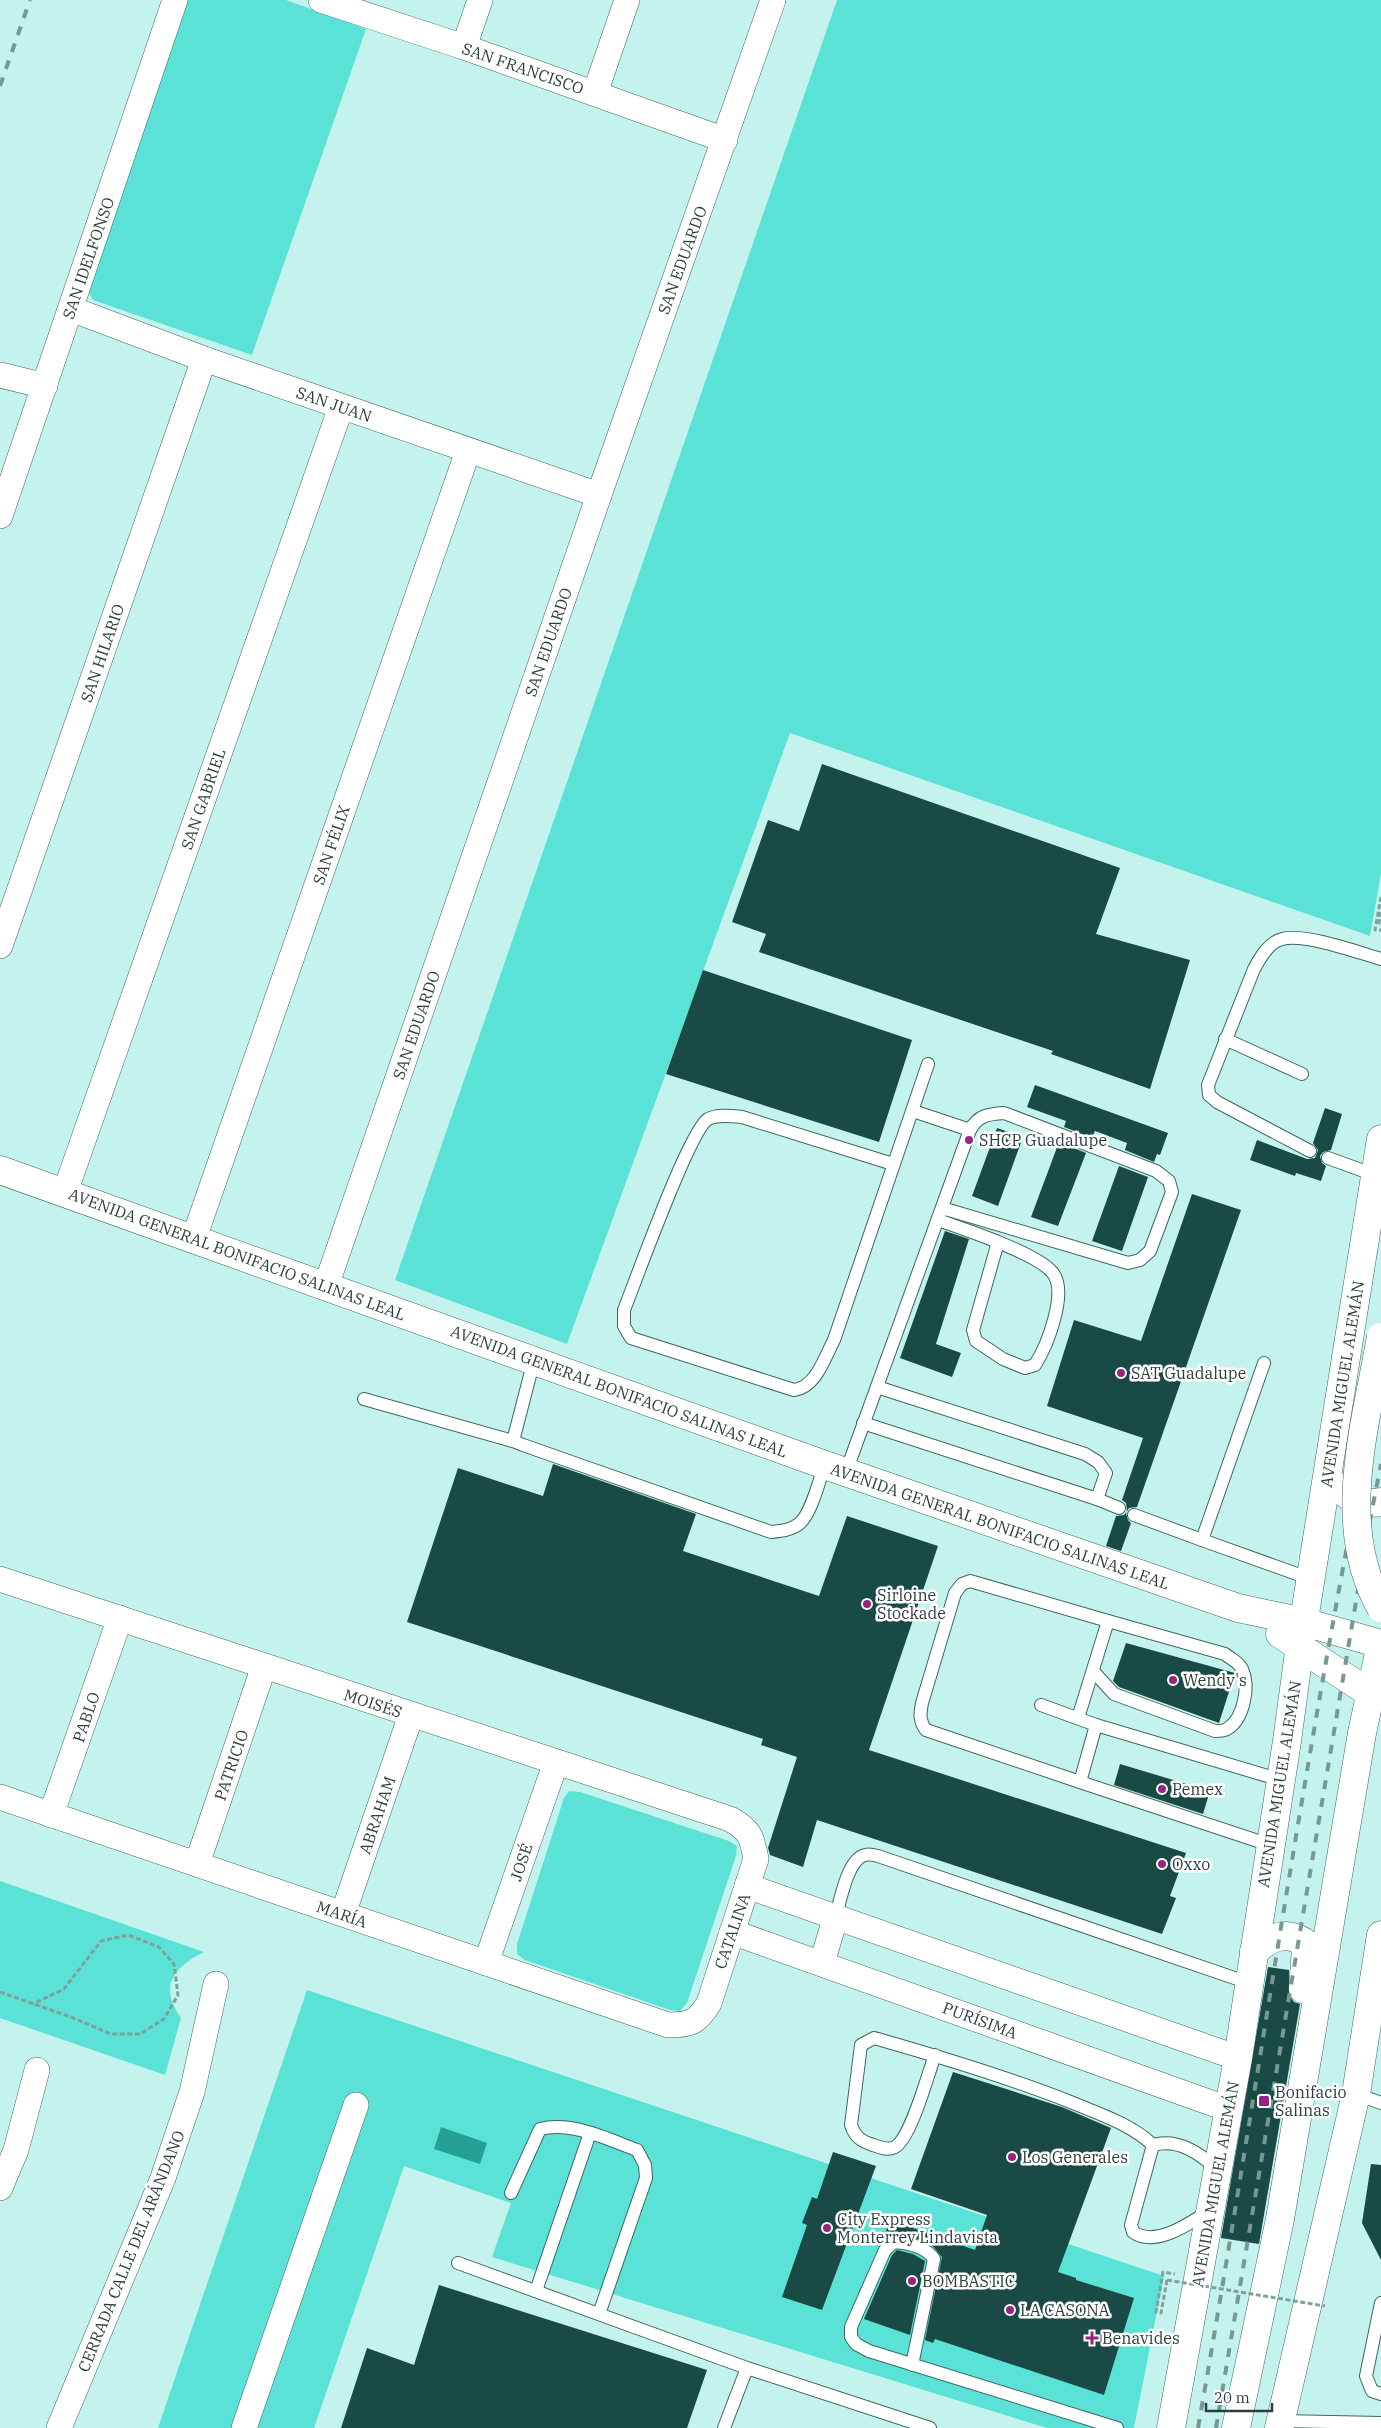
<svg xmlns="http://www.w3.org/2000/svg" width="1381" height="2428" font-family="'IBM Plex Serif',serif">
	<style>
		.green { fill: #5be2d6 }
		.water { fill: #25a096 }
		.building { fill: #1a4a45 }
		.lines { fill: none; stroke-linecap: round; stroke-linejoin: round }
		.service-casing { stroke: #3c6762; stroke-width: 14 }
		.minor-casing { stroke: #3c6762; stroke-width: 26 }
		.tertiary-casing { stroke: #3c6762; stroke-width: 29 }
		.trunk-casing { stroke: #3c6762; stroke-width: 29 }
		.path { stroke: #7fa19d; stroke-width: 3; stroke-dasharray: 5 2.5; stroke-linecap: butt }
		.service { stroke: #fff; stroke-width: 12 }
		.minor { stroke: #fff; stroke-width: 25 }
		.tertiary { stroke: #fff; stroke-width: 28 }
		.trunk { stroke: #fff; stroke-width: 28 }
		.rail { stroke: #779893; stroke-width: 4; stroke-dasharray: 9 9; stroke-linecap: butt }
		.trunk-bridge-casing { stroke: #3c6762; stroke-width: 29; stroke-linecap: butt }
		.path-bridge { stroke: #7fa19d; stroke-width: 3; stroke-dasharray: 5 2.5; stroke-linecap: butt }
		.trunk-bridge { stroke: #fff; stroke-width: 28 }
		.poi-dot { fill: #972481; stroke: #fff; stroke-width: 2 }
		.labels { text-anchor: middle; stroke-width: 5; stroke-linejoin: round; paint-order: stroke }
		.street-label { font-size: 16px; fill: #2c3f3c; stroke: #fff }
		.poi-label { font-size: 16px; fill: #2c3f3c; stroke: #fff; text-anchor: start }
	</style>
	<rect width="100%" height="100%" fill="#c4f3ed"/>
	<g class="green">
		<path d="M 186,0 L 286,0 L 366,29 L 252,355 L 93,300 L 86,288 Z"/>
		<path d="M 837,0 L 1381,0 L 1381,874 L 1370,936 L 790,733 L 567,1344 L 395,1280 Z"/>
		<path d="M 569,1791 L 580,1792 L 729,1841 L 737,1846 L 736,1856 L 687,2003 L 680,2011 L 670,2010 L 525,1960 L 517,1954 L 517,1944 L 564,1798 Z"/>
		<path d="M 0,1881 L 204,1952 C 174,1967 158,1986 181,2018 L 165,2075 L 0,2018 Z"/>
		<path d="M 307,1990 L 1164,2276 L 1134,2428 L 1047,2428 L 492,2257 L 511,2203 L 404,2166 L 314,2428 L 158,2428 Z"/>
	</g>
	<path class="water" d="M 441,2127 L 487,2143 L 480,2164 L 434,2149 Z"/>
	<g class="building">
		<path d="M 822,764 L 1120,868 L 1096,934 L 1190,960 L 1150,1089 L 1051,1054 L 1053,1051 L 759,952 L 766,934 L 732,922 L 768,820 L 799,831 Z"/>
		<path d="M 703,970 L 912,1040 L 879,1142 L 666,1074 Z"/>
		<path d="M 1035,1085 L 1168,1133 L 1160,1155 L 1157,1154 L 1154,1162 L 1125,1150 L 1127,1143 L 1095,1131 L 1092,1138 L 1064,1127 L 1066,1121 L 1027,1107 Z"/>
		<path d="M 1325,1108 L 1342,1114 L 1331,1150 L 1323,1152 L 1320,1156 L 1322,1163 L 1326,1166 L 1321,1181 L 1296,1173 L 1295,1176 L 1250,1160 L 1257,1140 L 1307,1159 L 1315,1158 L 1318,1150 L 1313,1143 Z"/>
		<path d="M 997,1128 L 1023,1137 L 998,1206 L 972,1196 Z"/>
		<path d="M 1059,1142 L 1086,1153 L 1058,1226 L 1031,1217 Z"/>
		<path d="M 1119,1166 L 1148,1177 L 1122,1251 L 1092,1241 Z"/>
		<path d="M 1192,1194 L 1241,1210 L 1137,1507 L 1129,1508 L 1126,1513 L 1128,1520 L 1131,1523 L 1121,1551 L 1106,1546 L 1116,1516 L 1124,1515 L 1127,1511 L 1126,1503 L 1122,1500 L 1143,1438 L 1047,1406 L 1074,1320 L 1141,1341 Z"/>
		<path d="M 945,1231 L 969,1239 L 936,1344 L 961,1353 L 952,1377 L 900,1358 Z"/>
		<path d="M 553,1464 L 696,1514 L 683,1551 L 819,1596 L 847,1516 L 938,1546 L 869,1750 L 1186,1853 L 1170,1896 L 1176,1898 L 1162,1934 L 817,1820 L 803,1867 L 770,1855 L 768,1848 L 797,1757 L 761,1745 L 763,1739 L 407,1622 L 458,1468 L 543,1496 Z"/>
		<path d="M 1126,1643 L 1235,1673 L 1219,1723 L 1119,1687 L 1113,1681 Z"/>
		<path d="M 1120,1764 L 1210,1791 L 1203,1814 L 1114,1785 Z"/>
		<path d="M 1268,1967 L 1289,1970 L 1289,1995 L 1294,2002 L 1300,2004 L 1259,2244 L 1221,2238 Z"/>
		<path d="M 953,2072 L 1062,2107 L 1111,2128 L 1058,2272 L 1076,2278 L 1076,2280 L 1134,2298 L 1104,2395 L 935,2339 L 933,2343 L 925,2340 L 942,2257 L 931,2244 L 913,2237 L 892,2234 L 882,2242 L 890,2220 L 975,2250 L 987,2215 L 911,2189 Z"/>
		<path d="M 833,2152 L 876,2166 L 822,2310 L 782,2297 L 807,2225 L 802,2223 L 812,2197 L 817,2199 Z"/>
		<path d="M 1371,2164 L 1381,2165 L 1381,2260 L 1362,2223 Z"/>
		<path d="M 897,2250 L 913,2254 L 925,2261 L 910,2335 L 864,2319 L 892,2255 Z"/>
		<path d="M 439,2285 L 707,2370 L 687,2428 L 341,2428 L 367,2348 L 414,2365 Z"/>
	</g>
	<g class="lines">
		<defs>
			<g id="service">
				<path d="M 1225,1039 L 1302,1074"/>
				<path d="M 913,1111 L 970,1130"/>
				<path d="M 1310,1151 L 1217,1102 L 1209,1095 L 1208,1085 L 1254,969 C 1260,958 1269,942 1282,939 C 1305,933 1357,952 1381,959"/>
				<path d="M 1328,1158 L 1375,1175"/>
				<path d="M 893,1164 L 742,1117 C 732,1116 717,1114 708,1119 C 689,1131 636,1280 624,1310 L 624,1326 L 631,1338 L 794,1390 C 816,1387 824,1359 834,1340 L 928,1064"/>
				<path d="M 938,1220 C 964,1229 1036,1253 1052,1272 C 1069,1291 1047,1346 1035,1365 L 1025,1368 L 1003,1359 L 976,1341 L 973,1330 L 998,1242"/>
				<path d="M 534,1360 L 513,1441 L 523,1445 L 771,1532 C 781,1531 792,1530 800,1523 C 812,1512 819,1480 825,1465"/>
				<path d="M 1264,1363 L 1202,1540 L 1311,1579"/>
				<path d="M 364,1399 L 513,1441"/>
				<path d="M 863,1423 L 1097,1499 L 1106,1473 L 1098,1462 L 1085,1454 L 877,1387"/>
				<path d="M 846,1472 L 970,1130 C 978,1115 989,1114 1004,1113 L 1156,1171 L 1169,1181 L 1172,1192 L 1150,1251 L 1140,1260 L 1128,1263 L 942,1208"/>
				<path d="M 1097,1499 L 1119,1508"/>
				<path d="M 1134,1515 L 1202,1540"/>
				<path d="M 1093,1671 L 1114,1694 L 1215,1731 C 1219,1731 1224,1731 1227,1729 C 1244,1719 1250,1686 1242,1669 C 1239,1662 1231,1659 1225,1654 L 1108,1621"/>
				<path d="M 1041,1705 L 1096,1725"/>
				<path d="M 1078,1718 L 1108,1621 L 970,1581 L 962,1584 L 955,1593 L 922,1703 C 920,1714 919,1721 926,1730 L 1080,1782"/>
				<path d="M 1270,1845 L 1080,1782 L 1096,1725 L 1281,1780"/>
				<path d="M 835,1919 C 840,1903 847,1859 865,1855 C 869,1854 874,1855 878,1856 L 1249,1983"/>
				<path d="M 935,2055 C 928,2074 911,2138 895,2147 C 888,2151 879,2147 873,2145 C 861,2141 855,2137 851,2125 L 861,2045 L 874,2038 C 941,2057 1008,2077 1073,2103 C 1102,2115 1130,2124 1153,2145"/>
				<path d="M 1356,2094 L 1381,2103"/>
				<path d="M 1153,2145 L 1131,2225 L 1133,2232 C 1156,2248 1190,2223 1209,2211"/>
				<path d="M 1153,2145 C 1178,2138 1199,2153 1217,2169"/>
				<path d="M 511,2193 L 540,2129 C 572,2121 607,2139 637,2150 L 645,2165 L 646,2178 L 599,2314"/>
				<path d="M 458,2263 L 747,2368 L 930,2428"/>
				<path d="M 536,2291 L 590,2133"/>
				<path d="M 1381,2303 L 1366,2376 L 1372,2391 L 1381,2394"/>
				<path d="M 912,2365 L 934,2259 C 926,2247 908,2243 894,2242 L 885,2250 L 851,2327 L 851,2337 L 856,2344 L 869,2351 L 1117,2428"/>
				<path d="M 1281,2421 L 1381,2423"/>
				<path d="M 724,2428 L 747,2368"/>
			</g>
			<g id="minor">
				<path d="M 321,0 L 464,47 L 725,140"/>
				<path d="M 464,47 L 480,0"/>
				<path d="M 595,93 L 627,0"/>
				<path d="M 71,309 L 204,359 L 599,495"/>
				<path d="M 0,375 L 45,386"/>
				<path d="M 0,516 L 175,0"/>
				<path d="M 0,946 L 204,359"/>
				<path d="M 65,1192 L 341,407"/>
				<path d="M 194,1238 L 468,451"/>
				<path d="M 326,1286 L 599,495 L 773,0"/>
				<path d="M 0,1579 L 730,1819 C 750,1830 752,1837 756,1859 L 709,2003 C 697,2023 690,2025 668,2025 L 0,1797"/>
				<path d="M 51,1815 L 120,1618"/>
				<path d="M 197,1864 L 264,1666"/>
				<path d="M 747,1886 L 1238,2058"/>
				<path d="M 343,1914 L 411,1715"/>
				<path d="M 732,1932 L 1228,2109"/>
				<path d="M 486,1963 L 556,1762"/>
				<path d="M 822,1963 L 835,1919"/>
				<path d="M 0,2188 L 16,2150 L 37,2070"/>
				<path d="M 59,2428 L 163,2178 L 192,2092 L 216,1984"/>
				<path d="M 244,2428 L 356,2105"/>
			</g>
			<g id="tertiary">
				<path d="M 0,1170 L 825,1465 L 1238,1608 L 1304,1622 L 1381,1644"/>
				<path d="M 1280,1634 L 1371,1694 L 1381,1697"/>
				<path d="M 1279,2428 L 1356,2094 L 1381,1935"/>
			</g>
			<g id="trunk">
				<path d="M 1339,1487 C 1350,1500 1365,1505 1381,1502"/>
				<path d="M 1254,1951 C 1271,1938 1284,1930 1304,1942 L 1306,1948 L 1303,1989"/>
				<path d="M 1171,2428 L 1238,2058 L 1287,1741 L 1300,1645 L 1381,1139"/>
				<path d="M 1236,2428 L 1280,2219 L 1362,1733 L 1381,1644"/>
			</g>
		</defs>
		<use href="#service" class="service-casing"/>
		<use href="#minor" class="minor-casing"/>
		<use href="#tertiary" class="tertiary-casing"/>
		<use href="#trunk" class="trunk-casing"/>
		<g class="path">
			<path d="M 1381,897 L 1375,930 L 1381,930"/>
			<path d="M 1381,912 L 1379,923 L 1381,923"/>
			<path d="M 0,1992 L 71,2017 L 111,2034 L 140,2034 L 164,2019 L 178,1995 L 174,1964 L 159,1947 L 128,1935 L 101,1941 L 64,1989 L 33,2004"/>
			<path d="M 1167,2280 L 1161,2313 L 1156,2312 L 1163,2272 L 1175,2274"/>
		</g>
		<use href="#service" class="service"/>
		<use href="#minor" class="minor"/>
		<use href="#tertiary" class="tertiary"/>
		<use href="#trunk" class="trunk"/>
		<g class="rail">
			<path d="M 0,86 L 30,0"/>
			<path d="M 1198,2428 C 1260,2077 1308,1724 1381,1375"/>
			<path d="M 1216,2428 L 1369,1525 L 1381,1464"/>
		</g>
		<defs>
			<path id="trunk-bridge" d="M 1381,1337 C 1366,1424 1334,1525 1381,1608"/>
		</defs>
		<use href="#trunk-bridge" class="trunk-bridge-casing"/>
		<path class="path-bridge" d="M 1167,2280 L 1325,2306"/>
		<use href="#trunk-bridge" class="trunk-bridge"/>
	</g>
	<g class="poi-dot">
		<circle cx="969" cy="1140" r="5"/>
		<circle cx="1121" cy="1373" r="5"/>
		<circle cx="867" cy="1604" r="5"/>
		<circle cx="1173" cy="1680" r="5"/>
		<circle cx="1162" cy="1789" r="5"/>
		<circle cx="1162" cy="1864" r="5"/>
		<rect x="1258" y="2095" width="12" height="12" rx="2.5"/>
		<circle cx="1012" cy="2157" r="5"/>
		<circle cx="827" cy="2228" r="5"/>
		<circle cx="912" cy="2281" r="5"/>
		<circle cx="1010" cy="2310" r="5"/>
		<path d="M1089.5 2330.5h5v5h5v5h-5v5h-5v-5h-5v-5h5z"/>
	</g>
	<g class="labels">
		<g class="street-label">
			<text transform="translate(523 68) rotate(19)" y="6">SAN FRANCISCO</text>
			<text transform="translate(88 258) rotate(-71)" y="6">SAN IDELFONSO</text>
			<text transform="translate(682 260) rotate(-70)" y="6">SAN EDUARDO</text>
			<text transform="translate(334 404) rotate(19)" y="6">SAN JUAN</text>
			<text transform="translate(548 642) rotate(-71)" y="6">SAN EDUARDO</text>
			<text transform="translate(102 653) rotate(-71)" y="6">SAN HILARIO</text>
			<text transform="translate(203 799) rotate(-71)" y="6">SAN GABRIEL</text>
			<text transform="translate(331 845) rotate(-71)" y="6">SAN FÉLIX</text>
			<text transform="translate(416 1025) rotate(-71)" y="6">SAN EDUARDO</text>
			<text transform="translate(237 1254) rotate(20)" y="6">AVENIDA GENERAL BONIFACIO SALINAS LEAL</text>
			<text transform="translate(1342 1384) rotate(-81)" y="6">AVENIDA MIGUEL ALEMÁN</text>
			<text transform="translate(619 1391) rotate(20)" y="6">AVENIDA GENERAL BONIFACIO SALINAS LEAL</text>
			<text transform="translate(1000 1526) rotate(19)" y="6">AVENIDA GENERAL BONIFACIO SALINAS LEAL</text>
			<text transform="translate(373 1703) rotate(18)" y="6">MOISÉS</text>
			<text transform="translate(86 1717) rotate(-71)" y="6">PABLO</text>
			<text transform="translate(231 1765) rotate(-71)" y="6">PATRICIO</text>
			<text transform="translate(1279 1784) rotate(-81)" y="6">AVENIDA MIGUEL ALEMÁN</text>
			<text transform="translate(377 1815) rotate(-71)" y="6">ABRAHAM</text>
			<text transform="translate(521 1862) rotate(-71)" y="6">JOSÉ</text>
			<text transform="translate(342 1914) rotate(19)" y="6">MARÍA</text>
			<text transform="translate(732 1931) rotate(-71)" y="6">CATALINA</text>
			<text transform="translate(980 2020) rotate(20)" y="6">PURÍSIMA</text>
			<text transform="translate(1215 2184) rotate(-80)" y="6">AVENIDA MIGUEL ALEMÁN</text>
			<text transform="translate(131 2251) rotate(-68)" y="6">CERRADA CALLE DEL ARÁNDANO</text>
		</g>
		<g class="poi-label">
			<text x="979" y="1146">SHCP Guadalupe</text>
			<text x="1131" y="1379">SAT Guadalupe</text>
			<text x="877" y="1601">Sirloine<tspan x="877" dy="18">Stockade</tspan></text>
			<text x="1183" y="1686">Wendy's</text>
			<text x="1172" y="1795">Pemex</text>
			<text x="1172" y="1870">Oxxo</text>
			<text x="1275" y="2098">Bonifacio<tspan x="1275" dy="18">Salinas</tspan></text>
			<text x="1022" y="2163">Los Generales</text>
			<text x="837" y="2225">City Express<tspan x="837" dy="18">Monterrey Lindavista</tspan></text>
			<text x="922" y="2287">BOMBASTIC</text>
			<text x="1020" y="2316">LA CASONA</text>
			<text x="1102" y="2344">Benavides</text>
		</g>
	</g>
	<path d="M1206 2403v8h66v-8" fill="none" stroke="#2c3f3c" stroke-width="2.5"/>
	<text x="1214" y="2403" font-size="15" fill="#2c3f3c" stroke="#ffffff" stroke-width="4" paint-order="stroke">20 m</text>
</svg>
